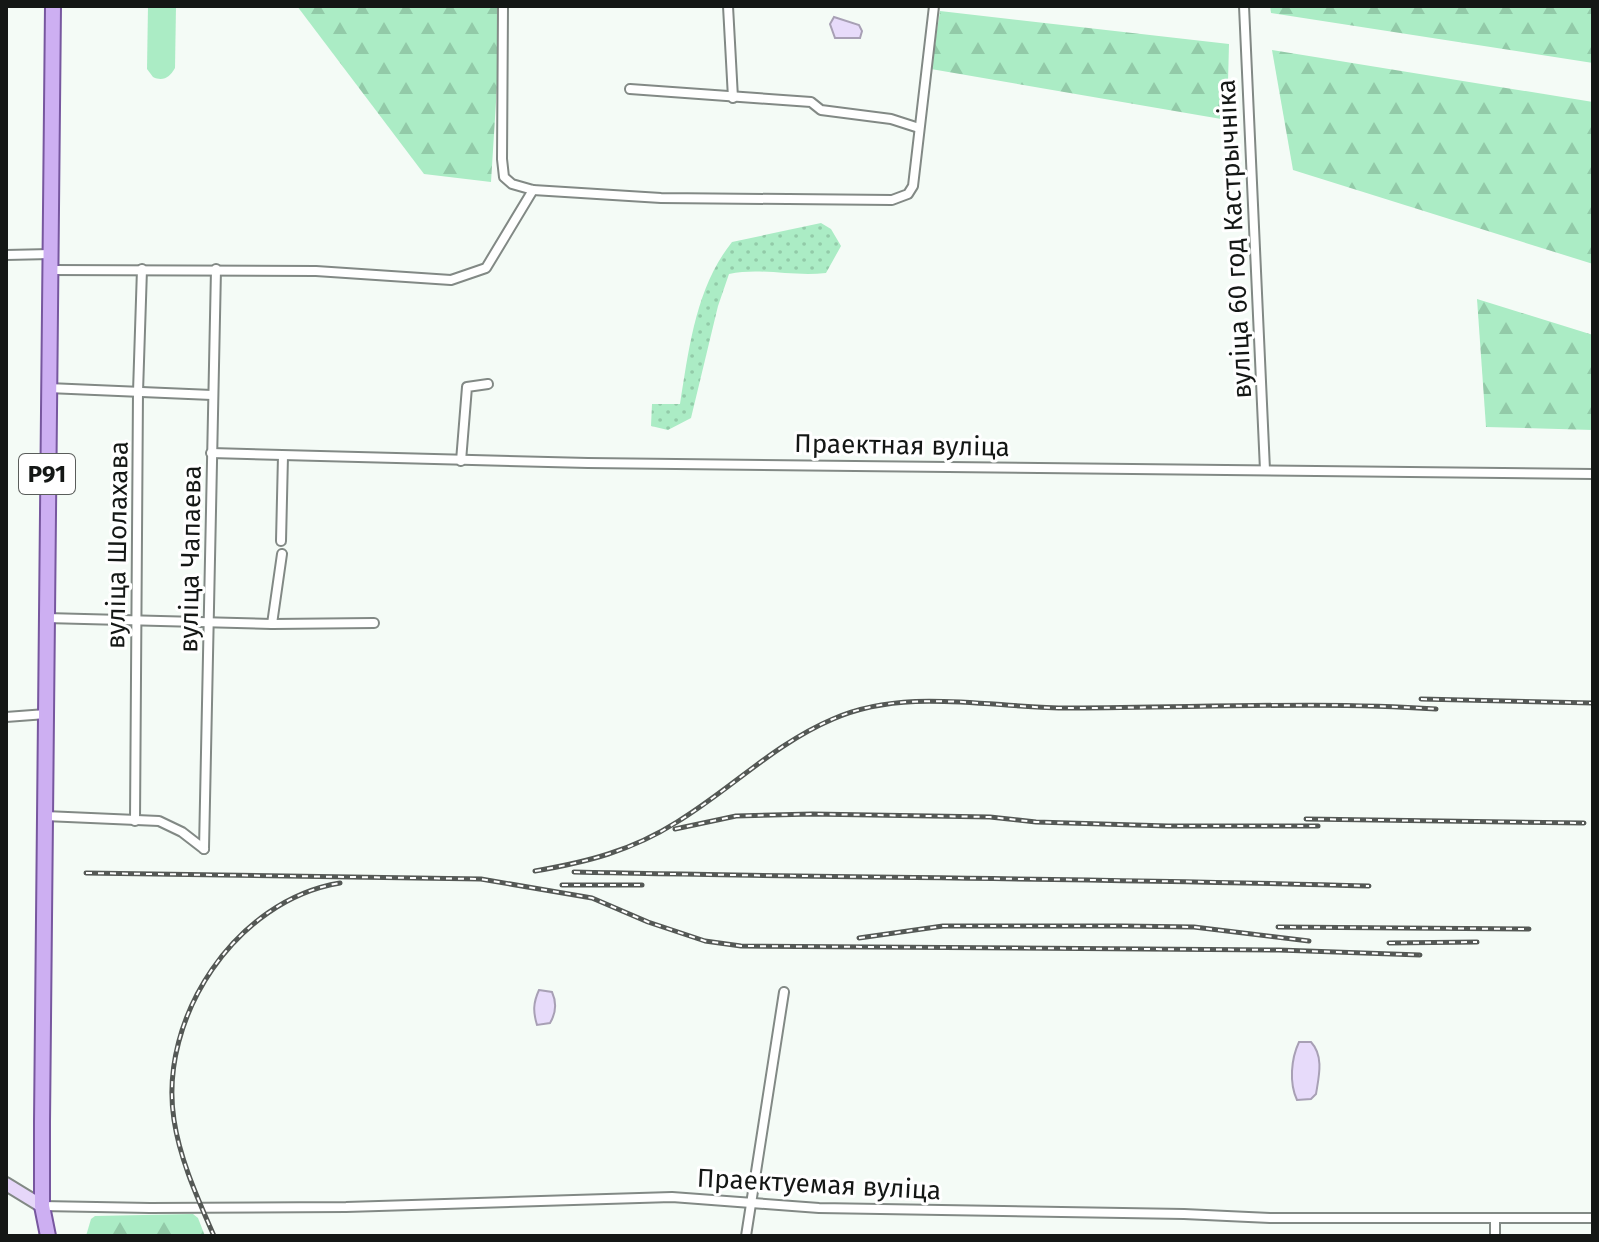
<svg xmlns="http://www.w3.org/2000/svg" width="1599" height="1242" font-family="'Fira Sans',sans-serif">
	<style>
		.grass { fill: url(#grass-dots) }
		.forest { fill: url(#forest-firs) }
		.garden { fill: #abecc5 }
		.water { fill: #e7dbfa; stroke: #a8a0b5; stroke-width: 2 }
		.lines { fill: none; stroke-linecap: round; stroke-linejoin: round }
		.street-casing { stroke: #828985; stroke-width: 12 }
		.secondary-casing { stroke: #828985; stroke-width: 16 }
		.primary-casing { stroke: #77579f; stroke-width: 18 }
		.street { stroke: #fff; stroke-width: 8 }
		.secondary { stroke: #e6d7f9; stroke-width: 12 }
		.primary { stroke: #cdaff2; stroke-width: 14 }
		.rail-casing { stroke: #545855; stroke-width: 5 }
		.rail { stroke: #fff; stroke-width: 2; stroke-dasharray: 6; stroke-linecap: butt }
		.labels { text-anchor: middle; stroke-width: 6; stroke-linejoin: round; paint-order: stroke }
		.shield { fill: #fff; stroke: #5a5d5b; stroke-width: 2 }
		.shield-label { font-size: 24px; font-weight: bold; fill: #141715 }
		.street-label { font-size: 26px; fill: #141715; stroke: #fff }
	</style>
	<defs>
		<pattern id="grass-dots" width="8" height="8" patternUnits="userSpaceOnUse" patternTransform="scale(2)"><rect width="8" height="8" fill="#abecc5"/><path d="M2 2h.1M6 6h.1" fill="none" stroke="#92caa8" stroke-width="1.8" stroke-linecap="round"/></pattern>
		<pattern id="forest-firs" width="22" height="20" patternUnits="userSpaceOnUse" patternTransform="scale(2)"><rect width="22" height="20" fill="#abecc5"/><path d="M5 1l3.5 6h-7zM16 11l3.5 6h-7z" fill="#92caa8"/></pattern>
	</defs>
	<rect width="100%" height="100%" fill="#f4fbf6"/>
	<path class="grass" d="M 821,223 L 831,229 L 841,246 L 826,273 C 792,277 761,267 729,274 L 718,306 L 691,418 L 668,430 L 651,426 L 652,404 L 680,404 C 689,348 696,287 732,242 Z"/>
	<g class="forest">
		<path d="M 297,6 L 502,6 L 491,182 L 424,174 Z"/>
		<path d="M 1270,6 L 1593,6 L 1593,63 L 1271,13 Z"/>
		<path d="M 940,11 L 1229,44 L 1227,120 L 931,69 Z"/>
		<path d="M 1272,50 L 1593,102 L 1593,264 L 1293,170 Z"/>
		<path d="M 1477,299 L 1593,335 L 1593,430 L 1486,427 Z"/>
		<path d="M 193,1214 L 198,1218 L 205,1236 L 86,1236 L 91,1219 L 95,1216 Z"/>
	</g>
	<path class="garden" d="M 148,6 L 176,6 L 175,68 C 170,77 163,82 153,77 L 147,69 Z"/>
	<g class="water">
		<path d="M 834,17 L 859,25 L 862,31 L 860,38 L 835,38 L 830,24 Z"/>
		<path d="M 539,990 L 552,992 C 557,1003 556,1013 550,1023 L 537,1025 C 533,1012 533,1003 539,990 Z"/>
		<path d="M 1299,1042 L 1311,1042 C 1324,1056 1319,1076 1316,1094 L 1311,1099 L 1297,1100 C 1289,1083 1291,1059 1299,1042 Z"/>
	</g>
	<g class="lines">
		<defs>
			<g id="street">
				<path d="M 503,6 L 502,159 L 504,177 L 512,184 L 533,190 L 661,198 L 892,200 L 908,194 L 913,186 L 934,6"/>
				<path d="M 728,6 L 733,98"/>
				<path d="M 1244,6 L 1265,470"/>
				<path d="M 630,89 L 811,102 L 821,110 L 891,119 L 919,128"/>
				<path d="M 6,255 L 51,254"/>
				<path d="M 51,270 L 316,271 L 451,280 L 486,268 L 533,190"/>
				<path d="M 48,388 L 212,395"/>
				<path d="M 211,453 L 588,463 L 1593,474"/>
				<path d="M 461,461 L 467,387 L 488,384"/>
				<path d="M 281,541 L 283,456"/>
				<path d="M 46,618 L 272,624 L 374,623"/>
				<path d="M 272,624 L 282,554"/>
				<path d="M 6,717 L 46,714"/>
				<path d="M 45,816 L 159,821 L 182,832 L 204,849"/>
				<path d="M 135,821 L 138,392 L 142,269"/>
				<path d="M 204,849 L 216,269"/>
				<path d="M 42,1206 L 150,1208 L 346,1207 L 672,1197 L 819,1208 L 1184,1214 L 1270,1218 L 1593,1218"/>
				<path d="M 1495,1218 L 1495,1236"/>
				<path d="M 746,1236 L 784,992"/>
			</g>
			<path id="secondary" d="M 6,1184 L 42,1206"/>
			<path id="primary" d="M 48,1236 L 42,1206 L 42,1122 L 53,6"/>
		</defs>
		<use href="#street" class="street-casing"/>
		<use href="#secondary" class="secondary-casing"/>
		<use href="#primary" class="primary-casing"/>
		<use href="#street" class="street"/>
		<use href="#secondary" class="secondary"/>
		<use href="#primary" class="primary"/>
		<defs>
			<g id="rail">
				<path d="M 1421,699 L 1593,703"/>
				<path d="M 1306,819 L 1584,823"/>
				<path d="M 675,829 L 736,816 L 812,814 L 990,817 L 1036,822 L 1168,826 L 1318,826"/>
				<path d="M 535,871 C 587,862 631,851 677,822 C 730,790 774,744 833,719 C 908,686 994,709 1073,708 C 1194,708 1316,701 1436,709"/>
				<path d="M 574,872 C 839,878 1104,878 1369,886"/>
				<path d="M 86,873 L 481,879 L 592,898 L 648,922 L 705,941 L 741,946 L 1279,950 L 1420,955"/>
				<path d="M 562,885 L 642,885"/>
				<path d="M 1278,927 L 1529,929"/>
				<path d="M 859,938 L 943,926 L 1123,926 L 1194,927 L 1309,941"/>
				<path d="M 1389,943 L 1477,942"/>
				<path d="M 214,1236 C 198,1199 180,1160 174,1120 C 158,1018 236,900 340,883"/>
			</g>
		</defs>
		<use href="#rail" class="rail-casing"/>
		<use href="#rail" class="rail"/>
	</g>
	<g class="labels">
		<rect class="shield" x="19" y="454" width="56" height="40" rx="6"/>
		<g class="shield-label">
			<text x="47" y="482">Р91</text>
		</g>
		<g class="street-label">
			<text transform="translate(1234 239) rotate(-93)" y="9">вуліца 60 год Кастрычніка</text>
			<text transform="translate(902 445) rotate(1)" y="9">Праектная вуліца</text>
			<text transform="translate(117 545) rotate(-89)" y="9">вуліца Шолахава</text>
			<text transform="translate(190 559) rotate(-89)" y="9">вуліца Чапаева</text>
			<text transform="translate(819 1184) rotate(3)" y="9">Праектуемая вуліца</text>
		</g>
	</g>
	<rect width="1599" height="1242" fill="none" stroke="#141715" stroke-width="16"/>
</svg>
